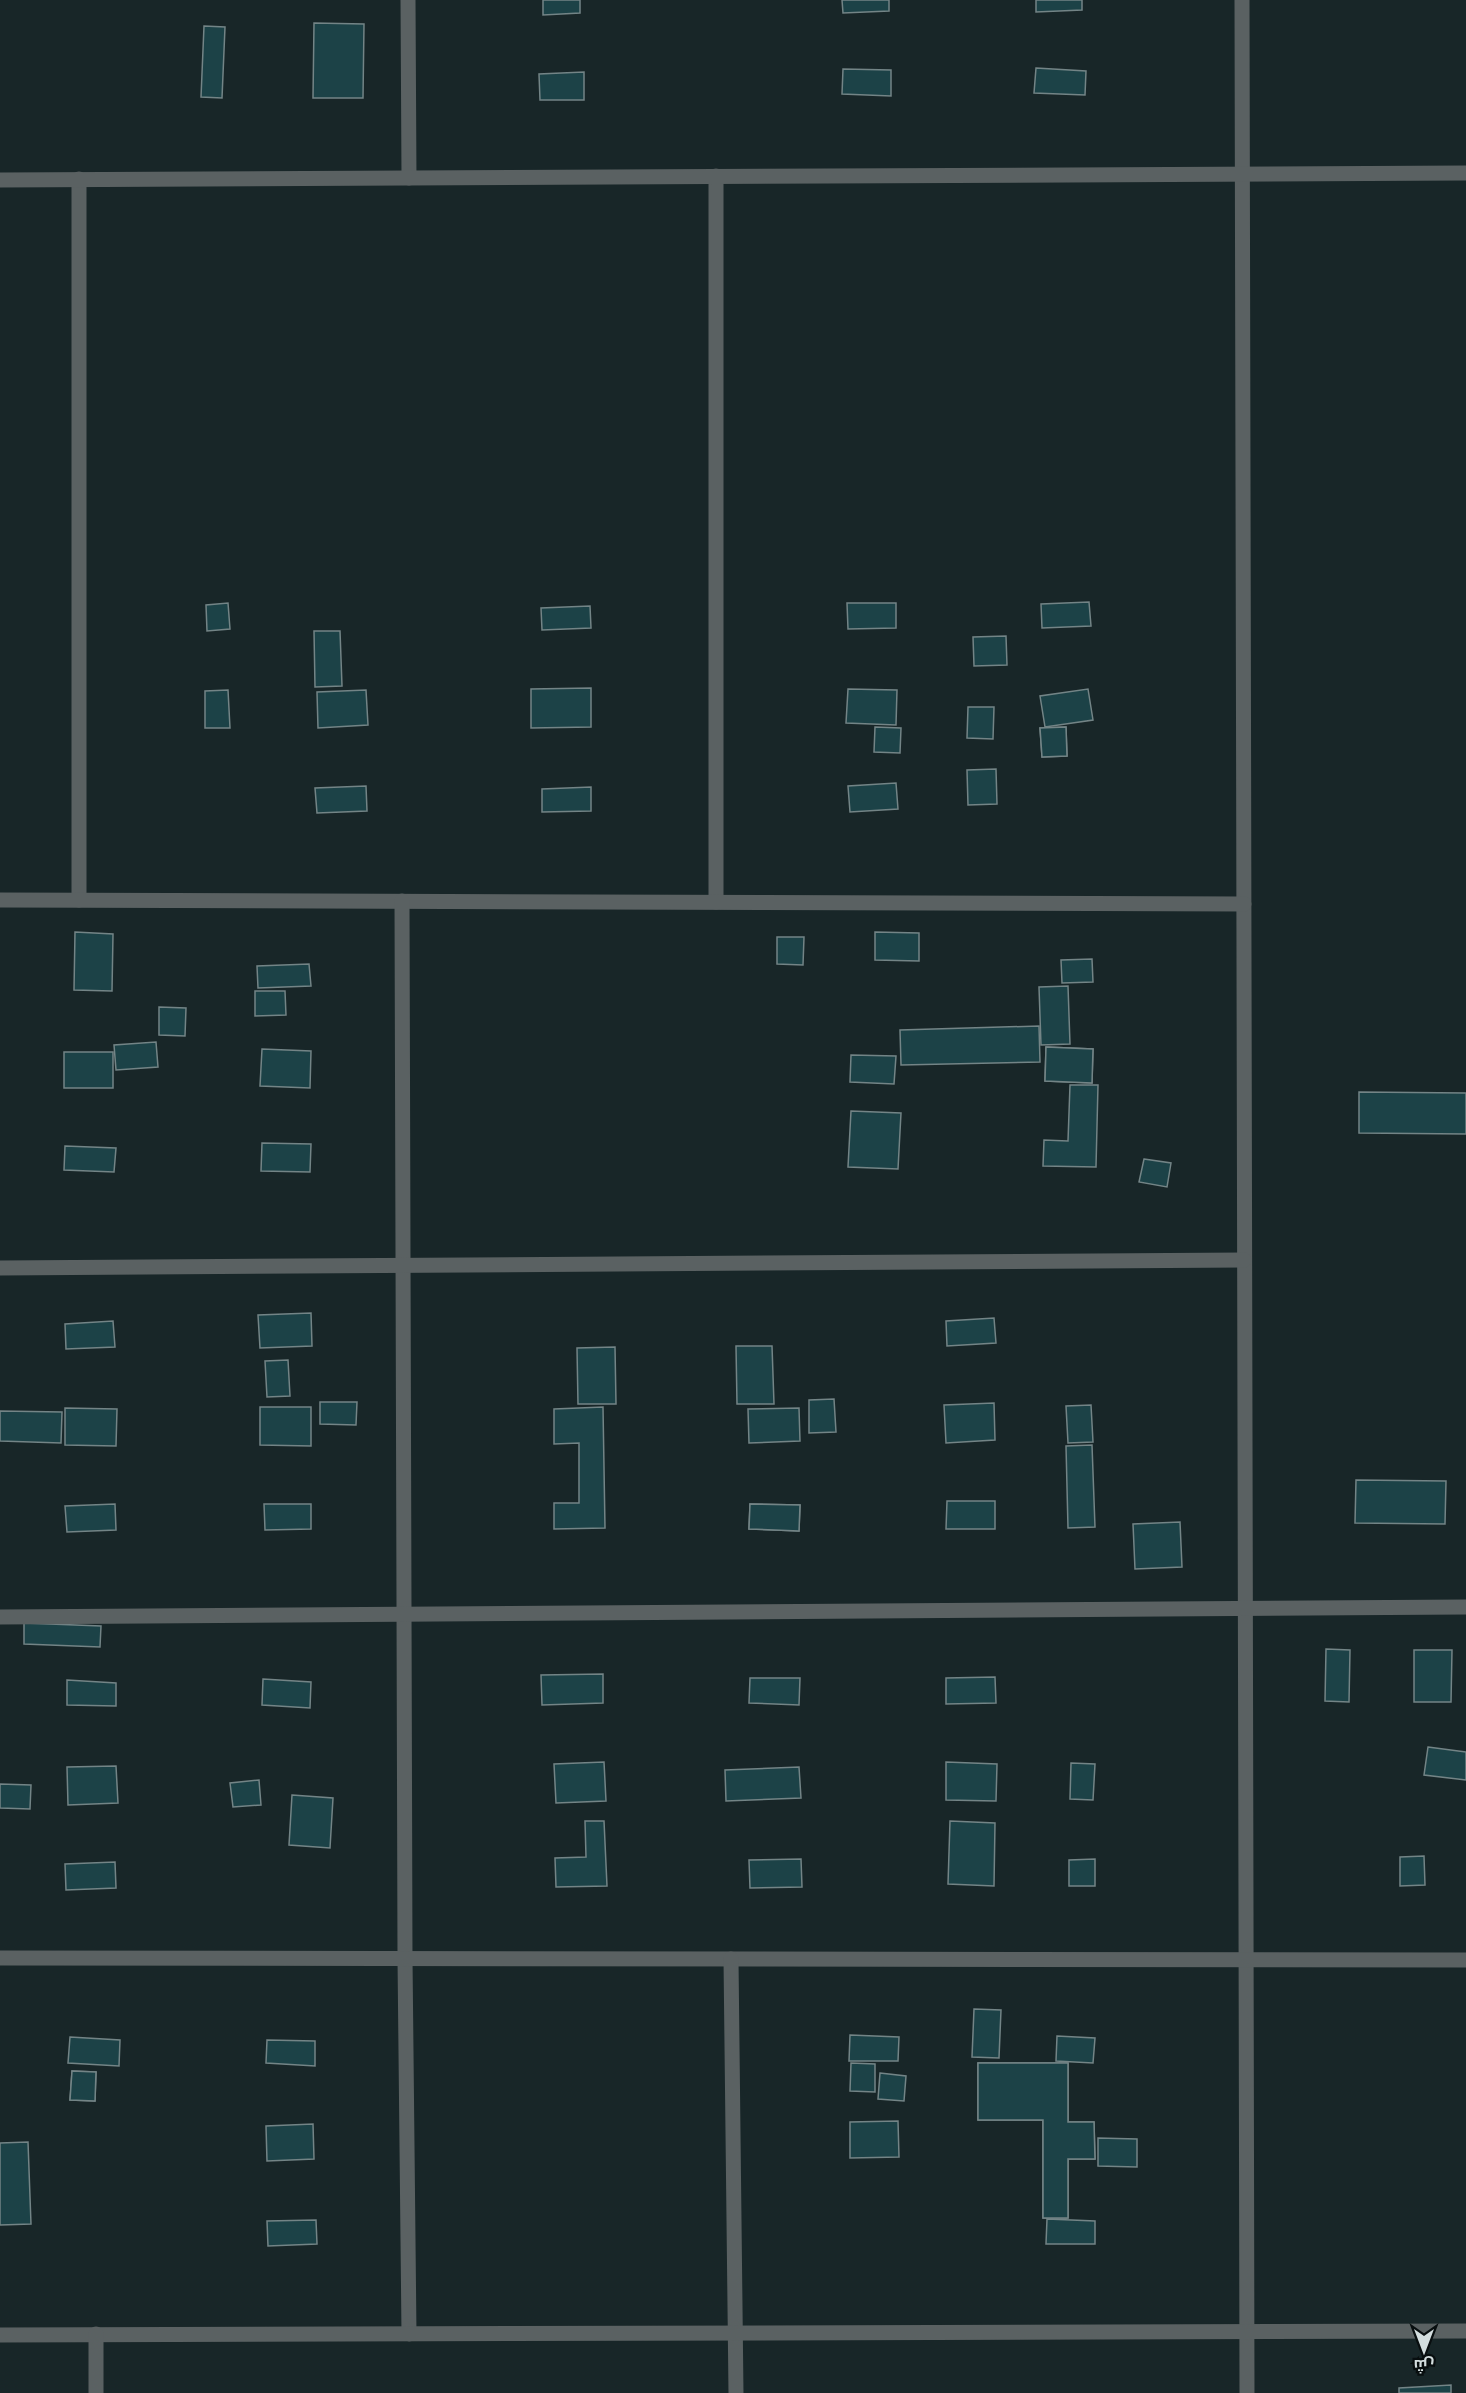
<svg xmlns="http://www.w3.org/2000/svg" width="1466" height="2393" font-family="'Source Sans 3',Cairo,sans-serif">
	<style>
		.building { fill: #1c4247; stroke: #738486; stroke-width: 1.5 }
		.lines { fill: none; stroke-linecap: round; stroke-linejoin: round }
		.minor { stroke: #5a6162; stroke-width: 15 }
	</style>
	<rect width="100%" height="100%" fill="#182628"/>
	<g class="building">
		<path d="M 543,0 L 580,0 L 580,13 L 543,15 Z"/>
		<path d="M 842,0 L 889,0 L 889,11 L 843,13 Z"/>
		<path d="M 1036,0 L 1082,0 L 1082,10 L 1036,12 Z"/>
		<path d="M 314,23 L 364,24 L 363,98 L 313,98 Z"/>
		<path d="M 204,26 L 225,27 L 222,98 L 201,97 Z"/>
		<path d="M 1036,68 L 1086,71 L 1085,95 L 1034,93 Z"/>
		<path d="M 843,69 L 891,70 L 891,96 L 842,94 Z"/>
		<path d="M 584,72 L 584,100 L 540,100 L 539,74 Z"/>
		<path d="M 1089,602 L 1091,626 L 1042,628 L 1041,604 Z"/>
		<path d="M 228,603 L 230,629 L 207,631 L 206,605 Z"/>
		<path d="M 847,603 L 896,603 L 896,628 L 848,629 Z"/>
		<path d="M 590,606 L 591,628 L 542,630 L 541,608 Z"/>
		<path d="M 314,631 L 340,631 L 342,686 L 315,687 Z"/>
		<path d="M 1006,636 L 1007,665 L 974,666 L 973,637 Z"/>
		<path d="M 591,688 L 591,727 L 531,728 L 531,689 Z"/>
		<path d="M 848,689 L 897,690 L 896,725 L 846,723 Z"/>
		<path d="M 1088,689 L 1093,720 L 1045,727 L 1040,696 Z"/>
		<path d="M 228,690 L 230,728 L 205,728 L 205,691 Z"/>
		<path d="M 366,690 L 368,725 L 318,728 L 317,692 Z"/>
		<path d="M 968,707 L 994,707 L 993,739 L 967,738 Z"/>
		<path d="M 875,727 L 901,728 L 900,753 L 874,752 Z"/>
		<path d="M 1066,727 L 1067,756 L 1042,757 L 1040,728 Z"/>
		<path d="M 1066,727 L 1067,756 L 1042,757 L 1040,728 Z"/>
		<path d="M 996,769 L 997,804 L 968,805 L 967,770 Z"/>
		<path d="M 896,783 L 898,809 L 850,812 L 848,786 Z"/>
		<path d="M 366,786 L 367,811 L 317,813 L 315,788 Z"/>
		<path d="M 591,787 L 591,811 L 542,812 L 542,789 Z"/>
		<path d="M 75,932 L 113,934 L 112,991 L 74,990 Z"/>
		<path d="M 875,932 L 919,933 L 919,961 L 875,960 Z"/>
		<path d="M 777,937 L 804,937 L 803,965 L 777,964 Z"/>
		<path d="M 1092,959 L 1093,982 L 1062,983 L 1061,960 Z"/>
		<path d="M 309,964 L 311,986 L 258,988 L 257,966 Z"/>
		<path d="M 1068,986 L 1070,1044 L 1041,1045 L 1039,987 Z"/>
		<path d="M 255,991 L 285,991 L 286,1015 L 255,1016 Z"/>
		<path d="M 159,1007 L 186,1008 L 185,1036 L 159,1035 Z"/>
		<path d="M 1039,1026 L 1040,1062 L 901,1065 L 900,1030 Z"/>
		<path d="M 156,1042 L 158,1067 L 116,1070 L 114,1045 Z"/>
		<path d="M 1046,1047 L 1093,1049 L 1092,1083 L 1045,1081 Z"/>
		<path d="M 1046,1047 L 1093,1049 L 1092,1083 L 1045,1081 Z"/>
		<path d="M 262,1049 L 311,1051 L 310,1088 L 260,1086 Z"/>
		<rect x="64" y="1052" width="49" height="36"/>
		<path d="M 851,1055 L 896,1056 L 894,1084 L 850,1082 Z"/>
		<path d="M 1070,1085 L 1098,1085 L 1096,1167 L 1043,1166 L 1044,1140 L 1068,1141 Z"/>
		<path d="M 1359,1092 L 1466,1093 L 1466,1134 L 1359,1133 Z"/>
		<path d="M 851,1111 L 901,1113 L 898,1169 L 848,1167 Z"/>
		<path d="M 262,1143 L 311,1144 L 310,1172 L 261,1171 Z"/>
		<path d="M 65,1146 L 116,1148 L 114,1172 L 64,1170 Z"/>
		<path d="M 1144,1159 L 1171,1163 L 1167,1187 L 1139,1182 Z"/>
		<path d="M 311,1313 L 312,1346 L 260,1348 L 258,1315 Z"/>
		<path d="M 994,1318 L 996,1343 L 947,1346 L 946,1321 Z"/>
		<path d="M 113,1321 L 115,1347 L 66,1349 L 65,1324 Z"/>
		<path d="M 736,1346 L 772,1346 L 774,1404 L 737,1404 Z"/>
		<path d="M 615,1347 L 616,1404 L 578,1404 L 577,1348 Z"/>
		<path d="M 288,1360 L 290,1396 L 267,1397 L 265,1361 Z"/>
		<path d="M 834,1399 L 836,1432 L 809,1433 L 809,1400 Z"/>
		<path d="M 320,1402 L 357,1402 L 356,1425 L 320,1424 Z"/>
		<path d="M 994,1403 L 995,1440 L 946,1443 L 944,1405 Z"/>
		<path d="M 1091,1405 L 1093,1442 L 1068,1443 L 1066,1406 Z"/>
		<path d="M 260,1407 L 311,1407 L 311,1446 L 260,1445 Z"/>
		<path d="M 603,1407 L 605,1528 L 554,1529 L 554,1503 L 579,1503 L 579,1443 L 554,1444 L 554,1409 Z"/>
		<path d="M 65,1408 L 117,1409 L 116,1446 L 65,1445 Z"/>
		<path d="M 799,1408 L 800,1441 L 749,1443 L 748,1409 Z"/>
		<path d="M 0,1411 L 62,1412 L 61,1443 L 0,1441 Z"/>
		<path d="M 1092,1445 L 1095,1527 L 1068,1528 L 1066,1446 Z"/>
		<path d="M 1356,1480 L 1446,1481 L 1445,1524 L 1355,1523 Z"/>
		<path d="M 947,1501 L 995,1501 L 995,1529 L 946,1529 Z"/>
		<path d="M 115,1504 L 116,1530 L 67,1532 L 65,1506 Z"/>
		<path d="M 264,1504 L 311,1504 L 311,1529 L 265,1530 Z"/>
		<path d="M 750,1504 L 800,1505 L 799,1531 L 749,1529 Z"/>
		<path d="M 750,1504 L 800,1505 L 799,1531 L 749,1529 Z"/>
		<path d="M 1180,1522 L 1182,1567 L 1135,1569 L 1133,1524 Z"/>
		<path d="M 24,1623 L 101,1626 L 100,1647 L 24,1644 Z"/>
		<path d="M 1326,1649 L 1350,1650 L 1349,1702 L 1325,1701 Z"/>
		<path d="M 1414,1650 L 1452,1650 L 1451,1702 L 1414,1702 Z"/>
		<path d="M 603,1674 L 603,1703 L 542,1705 L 541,1675 Z"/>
		<path d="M 995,1677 L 996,1703 L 946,1704 L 946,1678 Z"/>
		<path d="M 750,1678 L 800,1678 L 799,1705 L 749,1703 Z"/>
		<path d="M 263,1679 L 311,1682 L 310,1708 L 262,1705 Z"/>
		<path d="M 67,1680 L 116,1683 L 116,1706 L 67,1705 Z"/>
		<path d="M 1428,1747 L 1466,1752 L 1466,1780 L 1424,1775 Z"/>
		<path d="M 604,1762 L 606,1801 L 556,1803 L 554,1764 Z"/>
		<path d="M 946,1762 L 997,1764 L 996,1801 L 946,1800 Z"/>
		<path d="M 1071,1763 L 1095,1764 L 1093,1800 L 1070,1799 Z"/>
		<path d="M 116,1766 L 118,1803 L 68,1805 L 67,1767 Z"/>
		<path d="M 799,1767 L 801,1798 L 726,1801 L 725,1770 Z"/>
		<path d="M 259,1780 L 261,1805 L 233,1807 L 230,1783 Z"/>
		<path d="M 0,1784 L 31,1785 L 30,1809 L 0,1808 Z"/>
		<path d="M 292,1795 L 333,1798 L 330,1848 L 289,1845 Z"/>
		<path d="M 585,1821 L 604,1821 L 607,1886 L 556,1887 L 555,1858 L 586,1857 Z"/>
		<path d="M 950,1821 L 995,1823 L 994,1886 L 948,1884 Z"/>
		<path d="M 1424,1856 L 1425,1885 L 1400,1886 L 1400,1857 Z"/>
		<path d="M 801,1859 L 802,1887 L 750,1888 L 749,1860 Z"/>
		<path d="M 1095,1859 L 1095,1886 L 1069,1886 L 1069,1860 Z"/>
		<path d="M 115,1862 L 116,1888 L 66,1890 L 65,1864 Z"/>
		<path d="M 974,2009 L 1001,2010 L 999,2058 L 972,2057 Z"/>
		<path d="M 850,2035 L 899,2037 L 898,2061 L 849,2061 Z"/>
		<path d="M 1057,2036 L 1095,2038 L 1093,2063 L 1056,2061 Z"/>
		<path d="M 70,2037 L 120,2040 L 119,2066 L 68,2063 Z"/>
		<path d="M 267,2040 L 315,2041 L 315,2066 L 266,2063 Z"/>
		<path d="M 851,2063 L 875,2064 L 875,2092 L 850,2091 Z"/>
		<path d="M 978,2063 L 1068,2063 L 1068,2122 L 1094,2122 L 1095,2159 L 1068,2159 L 1068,2218 L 1043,2218 L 1043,2120 L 978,2120 Z"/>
		<path d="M 978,2063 L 1068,2063 L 1068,2122 L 1094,2122 L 1095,2159 L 1068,2159 L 1068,2218 L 1043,2218 L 1043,2120 L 978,2120 Z"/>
		<path d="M 72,2071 L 96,2072 L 95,2101 L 70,2100 Z"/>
		<path d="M 72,2071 L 96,2072 L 95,2101 L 70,2100 Z"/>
		<path d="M 880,2073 L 906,2076 L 904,2101 L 878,2099 Z"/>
		<path d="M 898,2121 L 899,2157 L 850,2158 L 850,2122 Z"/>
		<path d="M 313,2124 L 314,2159 L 267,2161 L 266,2126 Z"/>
		<path d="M 1098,2138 L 1137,2139 L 1137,2167 L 1098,2166 Z"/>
		<path d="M 28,2142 L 31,2224 L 0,2225 L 0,2143 Z"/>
		<path d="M 1047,2219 L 1095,2221 L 1095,2244 L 1046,2244 Z"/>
		<path d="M 316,2220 L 317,2244 L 268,2246 L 267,2221 Z"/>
		<path d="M 1451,2385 L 1451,2393 L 1399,2393 L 1399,2388 Z"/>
	</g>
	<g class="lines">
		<g class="minor">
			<path d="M 408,0 L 409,178"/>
			<path d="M 1242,0 L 1247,2393"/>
			<path d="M 716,176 L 716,902"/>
			<path d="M 79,179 L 79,900"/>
			<path d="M 0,180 L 1466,173"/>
			<path d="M 0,900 L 1244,904"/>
			<path d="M 402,901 L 405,1958 L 409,2334"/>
			<path d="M 0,1268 L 1244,1260"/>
			<path d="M 0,1617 L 1466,1607"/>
			<path d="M 0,1958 L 1466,1960"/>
			<path d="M 731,1959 L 736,2393"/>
			<path d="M 0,2335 L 1466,2331"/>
			<path d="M 96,2393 L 96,2334"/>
		</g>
	</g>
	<g transform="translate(1424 2351) rotate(180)" stroke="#080e0f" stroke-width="4.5" paint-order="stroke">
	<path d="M0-4.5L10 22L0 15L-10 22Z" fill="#d3ddde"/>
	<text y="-9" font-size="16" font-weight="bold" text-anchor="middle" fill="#d3ddde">ش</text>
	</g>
</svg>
